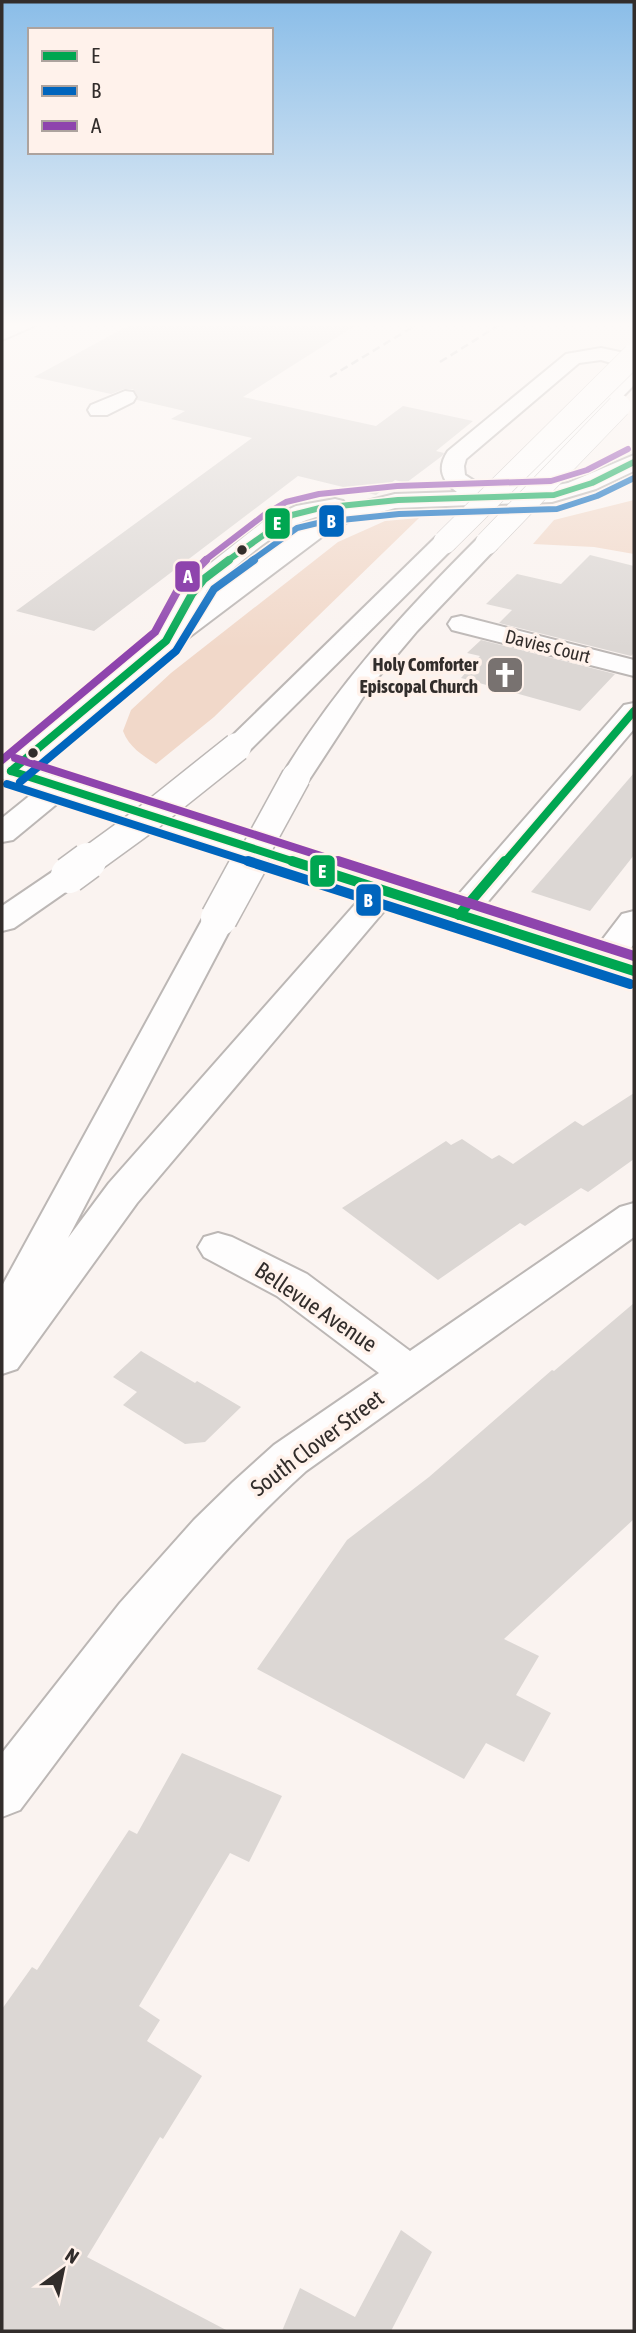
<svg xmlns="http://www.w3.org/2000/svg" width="636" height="2333" font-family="'Asap Condensed',sans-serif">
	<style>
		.green { fill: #f1d8c9 }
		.building { fill: #dcd7d4 }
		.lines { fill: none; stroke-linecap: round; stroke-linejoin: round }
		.minor-casing { stroke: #bcb7b5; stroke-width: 4 }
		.highway-casing { stroke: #bcb7b5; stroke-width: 4 }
		.minor { fill: #fefdfd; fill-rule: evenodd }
		.highway { fill: #fefdfd; fill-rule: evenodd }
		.rail { stroke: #c1bfbf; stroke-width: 2.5; stroke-dasharray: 8 4.5; stroke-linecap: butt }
		.highway-bridge-far2-casing { stroke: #bcb7b5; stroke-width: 24; stroke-linecap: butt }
		.highway-bridge-far1-casing { stroke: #bcb7b5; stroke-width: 31; stroke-linecap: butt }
		.highway-bridge-casing { stroke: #bcb7b5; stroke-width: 39; stroke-linecap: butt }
		.highway-bridge-far2 { stroke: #fefdfd; stroke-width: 23 }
		.highway-bridge-far1 { stroke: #fefdfd; stroke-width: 28 }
		.highway-bridge { stroke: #fefdfd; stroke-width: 36 }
		.bus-1-far2-casing { stroke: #fff2eb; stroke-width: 9 }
		.bus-1-far1-casing { stroke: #fff2eb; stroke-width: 11 }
		.bus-1-casing { stroke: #fff2eb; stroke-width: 15 }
		.bus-2-far2-casing { stroke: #fff2eb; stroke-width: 9 }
		.bus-2-far1-casing { stroke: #fff2eb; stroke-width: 11 }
		.bus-2-casing { stroke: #fff2eb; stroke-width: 15 }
		.bus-3-far2-casing { stroke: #fff2eb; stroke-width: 9 }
		.bus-3-far1-casing { stroke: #fff2eb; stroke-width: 11 }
		.bus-3-casing { stroke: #fff2eb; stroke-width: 15 }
		.bus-1-far2 { stroke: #00a651; stroke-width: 6 }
		.bus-1-far1 { stroke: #00a651; stroke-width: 8 }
		.bus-1 { stroke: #00a651; stroke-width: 10 }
		.bus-2-far2 { stroke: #0065bd; stroke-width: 6 }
		.bus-2-far1 { stroke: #0065bd; stroke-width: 8 }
		.bus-2 { stroke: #0065bd; stroke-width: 10 }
		.bus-3-far2 { stroke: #8e44ad; stroke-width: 6 }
		.bus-3-far1 { stroke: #8e44ad; stroke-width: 8 }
		.bus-3 { stroke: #8e44ad; stroke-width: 10 }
		.bus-dot { fill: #322d2b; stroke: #fff2eb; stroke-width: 2.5 }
		.labels { text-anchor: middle; stroke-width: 7; stroke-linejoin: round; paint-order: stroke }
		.far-street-label { font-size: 19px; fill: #322d2b; stroke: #fff2eb }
		.far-poi-label { font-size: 19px; font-weight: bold; fill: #322d2b; stroke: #fff2eb; text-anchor: end }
		.street-label { font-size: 23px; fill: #322d2b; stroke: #fff2eb }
		.line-badge { stroke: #fff2eb; stroke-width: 2.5 }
		.badge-label { font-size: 19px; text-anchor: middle; font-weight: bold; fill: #fff }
	</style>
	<rect width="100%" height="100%" fill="#faf3f0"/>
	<g class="green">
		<path d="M 634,500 L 634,554 L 594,547 L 533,544 L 554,520 Z"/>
		<path d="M 419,518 L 214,717 L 156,764 C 142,755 129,747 123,731 L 131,710 L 171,673 L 338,542 L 385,521 Z"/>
	</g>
	<g class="building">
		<path d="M 135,322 L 361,322 L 243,397 L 376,426 L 403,406 L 473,421 L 436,451 L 444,453 L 442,456 L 406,483 L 395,480 L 376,495 L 298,476 L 94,631 L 16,611 L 252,438 L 171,419 L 185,411 L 137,400 L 138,396 L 133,389 L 124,389 L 111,394 L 34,377 Z"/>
		<path d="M 590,555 L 634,566 L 634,653 L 631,656 L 499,623 L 512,610 L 486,604 L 517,574 L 561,584 Z"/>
		<path d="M 481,640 L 615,674 L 580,711 L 461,678 L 480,656 L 467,653 Z"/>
		<path d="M 634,773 L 634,855 L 590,911 L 531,892 Z"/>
		<path d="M 634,1093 L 634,1159 L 588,1192 L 581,1188 L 525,1226 L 520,1223 L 438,1280 L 342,1208 L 446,1141 L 451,1145 L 462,1139 L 492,1159 L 499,1155 L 513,1164 L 575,1121 L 583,1126 Z"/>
		<path d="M 634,1303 L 634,1519 L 504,1639 L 539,1656 L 516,1695 L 551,1713 L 524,1762 L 486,1743 L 464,1779 L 257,1669 L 347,1540 L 429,1477 L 552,1370 L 554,1371 Z"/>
		<path d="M 141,1351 L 195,1383 L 197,1381 L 241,1407 L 205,1442 L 185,1444 L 123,1405 L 137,1392 L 113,1377 Z"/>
		<path d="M 182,1753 L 282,1796 L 249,1862 L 230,1853 L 139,2006 L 160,2020 L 147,2041 L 202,2076 L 163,2139 L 160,2137 L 87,2257 L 228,2331 L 2,2331 L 2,2009 L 32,1967 L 37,1970 L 129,1830 L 137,1834 Z"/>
		<path d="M 401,2230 L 432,2252 L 391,2331 L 282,2331 L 300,2288 L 355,2317 Z"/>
	</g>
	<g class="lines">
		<defs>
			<g id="minor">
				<path d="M 11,322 L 37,322 L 34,326 L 2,340 L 2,326 Z"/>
				<path d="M 601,348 L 634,355 L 634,385 L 535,486 L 527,491 L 568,483 L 634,455 L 634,471 L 596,489 L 552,502 L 395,508 L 349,521 L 323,536 L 176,647 L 32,769 L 452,902 L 624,705 L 634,703 L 634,729 L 480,911 L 596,948 L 622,914 L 634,911 L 634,944 L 624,957 L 634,960 L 634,981 L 2,779 L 2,760 L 5,761 L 161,632 L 159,629 L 188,581 L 264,521 L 296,506 L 335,499 L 343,501 L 347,506 L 395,494 L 457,492 C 441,481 437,467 448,451 L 566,354 ZM 601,360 L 629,368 L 519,476 L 490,491 L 465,475 L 464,466 L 466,459 L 579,363 ZM 325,515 L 305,526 L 200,603 L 207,590 C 243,562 279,523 325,515 Z"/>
				<path d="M 125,391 L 133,392 L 136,397 L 133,402 L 107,415 L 91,415 L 88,410 L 91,405 Z"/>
				<path d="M 461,616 L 634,660 L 634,676 L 452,630 L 448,624 L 452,618 Z"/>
				<path d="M 634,1203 L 634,1237 L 306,1471 C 195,1571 110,1691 20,1810 L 2,1817 L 2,1753 L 120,1603 L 194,1520 L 233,1482 L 274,1445 L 379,1373 L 277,1296 L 204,1257 L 198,1247 L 204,1237 L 218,1233 L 232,1237 L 307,1274 L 410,1351 L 620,1207 Z"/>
			</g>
			<g id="highway">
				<path d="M 445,535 L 454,537 L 457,542 L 454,547 L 247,753 L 237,756 L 227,753 L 222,747 L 227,741 L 436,537 Z"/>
				<path d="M 487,536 L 496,538 L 499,543 L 496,548 L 417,631 L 369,688 L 307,783 L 296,786 L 285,783 L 281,777 C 335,687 404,612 478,538 Z"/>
				<path d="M 59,778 L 70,781 L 74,787 L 70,793 L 13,840 L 2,842 L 2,818 L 48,781 Z"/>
				<path d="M 69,865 L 80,868 L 85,875 L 80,882 L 14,928 L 2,931 L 2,906 L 58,868 Z"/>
				<path d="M 384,881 L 395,884 L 400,891 L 395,898 L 137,1203 L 17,1369 L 2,1374 L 2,1286 L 207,911 L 219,908 L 231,911 L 236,918 L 68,1238 L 109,1183 L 373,884 Z"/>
			</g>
		</defs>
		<use href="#minor" class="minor-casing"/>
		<use href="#highway" class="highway-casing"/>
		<use href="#minor" class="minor"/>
		<use href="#highway" class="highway"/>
		<g class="rail">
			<path d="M 440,362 L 504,322"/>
			<path d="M 330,377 L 421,322"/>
		</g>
		<defs>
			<g id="highway-bridge-far2">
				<path d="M 445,542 L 634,355"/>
				<path d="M 487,543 L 619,406"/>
			</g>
			<g id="highway-bridge-far1">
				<path d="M 86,863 L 148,818 L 237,747"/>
				<path d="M 249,863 L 296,777"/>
			</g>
			<g id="highway-bridge">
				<path d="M 69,875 L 88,861"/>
				<path d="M 219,918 L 250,861"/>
			</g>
		</defs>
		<use href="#highway-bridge-far2" class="highway-bridge-far2-casing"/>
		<use href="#highway-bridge-far1" class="highway-bridge-far1-casing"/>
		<use href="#highway-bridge" class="highway-bridge-casing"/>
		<use href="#highway-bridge-far2" class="highway-bridge-far2"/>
		<use href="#highway-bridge-far1" class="highway-bridge-far1"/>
		<use href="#highway-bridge" class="highway-bridge"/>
		<defs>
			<path id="bus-1-far2" d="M 227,561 L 292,515 L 320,508 L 398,500 L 554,495 L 592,483 L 634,462"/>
			<g id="bus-1-far1">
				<path d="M 11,771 L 166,641 L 192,594 L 204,579 L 229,560"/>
				<path d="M 11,771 L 298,863"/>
				<path d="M 504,863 L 634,711"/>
			</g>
			<g id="bus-1">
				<path d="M 292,861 L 634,971"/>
				<path d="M 459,915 L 505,861"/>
			</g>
			<path id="bus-2-far2" d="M 251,561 L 297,528 L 322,522 L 399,514 L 557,509 L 597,496 L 634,478"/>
			<g id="bus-2-far1">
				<path d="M 20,782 L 176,651 L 214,589 L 254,560"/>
				<path d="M 7,784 L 253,863"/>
			</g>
			<path id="bus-2" d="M 248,861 L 630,984"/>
			<path id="bus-3-far2" d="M 204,561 L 264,515 L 286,502 L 319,494 L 397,486 L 551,481 L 587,470 L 628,449"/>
			<g id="bus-3-far1">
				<path d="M 15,758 L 343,863"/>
				<path d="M 2,760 L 155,632 L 180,586 L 206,560"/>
			</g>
			<path id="bus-3" d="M 338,861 L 634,956"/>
		</defs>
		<use href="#bus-1-far2" class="bus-1-far2-casing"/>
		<use href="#bus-1-far1" class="bus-1-far1-casing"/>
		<use href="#bus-1" class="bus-1-casing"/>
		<use href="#bus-2-far2" class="bus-2-far2-casing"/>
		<use href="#bus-2-far1" class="bus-2-far1-casing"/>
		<use href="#bus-2" class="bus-2-casing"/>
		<use href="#bus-3-far2" class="bus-3-far2-casing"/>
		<use href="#bus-3-far1" class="bus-3-far1-casing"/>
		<use href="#bus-3" class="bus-3-casing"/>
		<use href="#bus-1-far2" class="bus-1-far2"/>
		<use href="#bus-1-far1" class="bus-1-far1"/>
		<use href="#bus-1" class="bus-1"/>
		<use href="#bus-2-far2" class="bus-2-far2"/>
		<use href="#bus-2-far1" class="bus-2-far1"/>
		<use href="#bus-2" class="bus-2"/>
		<use href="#bus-3-far2" class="bus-3-far2"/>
		<use href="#bus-3-far1" class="bus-3-far1"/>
		<use href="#bus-3" class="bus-3"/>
	</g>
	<linearGradient id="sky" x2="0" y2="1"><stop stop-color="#8abde8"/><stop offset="0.5" stop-color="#fdfaf8"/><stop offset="1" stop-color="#fdfaf8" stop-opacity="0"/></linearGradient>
	<rect width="636" height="649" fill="url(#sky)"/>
	<defs>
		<symbol id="church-square" viewBox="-11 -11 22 22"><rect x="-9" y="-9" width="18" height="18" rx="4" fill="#787270" stroke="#fff2eb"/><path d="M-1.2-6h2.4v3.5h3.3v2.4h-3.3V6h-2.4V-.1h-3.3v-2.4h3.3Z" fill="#fff"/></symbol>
	</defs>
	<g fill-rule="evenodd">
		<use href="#church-square" x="483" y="653" width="44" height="44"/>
	</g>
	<g class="bus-dot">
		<circle cx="242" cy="550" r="6"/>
		<circle cx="33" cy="753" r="6"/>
	</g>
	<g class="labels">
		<g class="far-street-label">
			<text transform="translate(548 646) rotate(14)" y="7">Davies Court</text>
		</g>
		<g class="far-poi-label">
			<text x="478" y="671">Holy Comforter<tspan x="478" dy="22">Episcopal Church</tspan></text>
		</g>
		<g class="street-label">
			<text transform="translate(316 1307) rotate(34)" y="8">Bellevue Avenue</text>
			<text transform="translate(317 1443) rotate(-37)" y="8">South Clover Street</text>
		</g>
	</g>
	<g class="line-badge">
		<rect x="318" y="504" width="27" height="34" rx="7" fill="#0065bd"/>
		<rect x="264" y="507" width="27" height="33" rx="7" fill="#00a651"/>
		<rect x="174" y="560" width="27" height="33" rx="7" fill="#8e44ad"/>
		<rect x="309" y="854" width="27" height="34" rx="7" fill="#00a651"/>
		<rect x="355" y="883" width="27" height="34" rx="7" fill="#0065bd"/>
	</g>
	<g class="badge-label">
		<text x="331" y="528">B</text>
		<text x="277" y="530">E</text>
		<text x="188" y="583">A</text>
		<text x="322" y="878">E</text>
		<text x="368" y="907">B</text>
	</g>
	<rect width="636" height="2333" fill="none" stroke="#322d2b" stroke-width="7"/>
	<rect x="28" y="28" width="245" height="126" fill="#fff2eb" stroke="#ada39e" stroke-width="2"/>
	<rect x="42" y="51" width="35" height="10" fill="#00a651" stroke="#ada39e" stroke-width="2"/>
	<text x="91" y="63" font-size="21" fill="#322d2b">E</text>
	<rect x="42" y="86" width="35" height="10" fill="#0065bd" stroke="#ada39e" stroke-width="2"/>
	<text x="91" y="98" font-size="21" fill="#322d2b">B</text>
	<rect x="42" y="121" width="35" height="10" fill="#8e44ad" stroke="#ada39e" stroke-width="2"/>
	<text x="91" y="133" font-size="21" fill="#322d2b">A</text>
	<g transform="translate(63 2270) rotate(33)" stroke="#fff2eb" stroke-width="5" paint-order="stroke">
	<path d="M0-5L12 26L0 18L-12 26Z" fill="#322d2b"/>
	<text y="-10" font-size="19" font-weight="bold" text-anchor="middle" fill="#322d2b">N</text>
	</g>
</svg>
